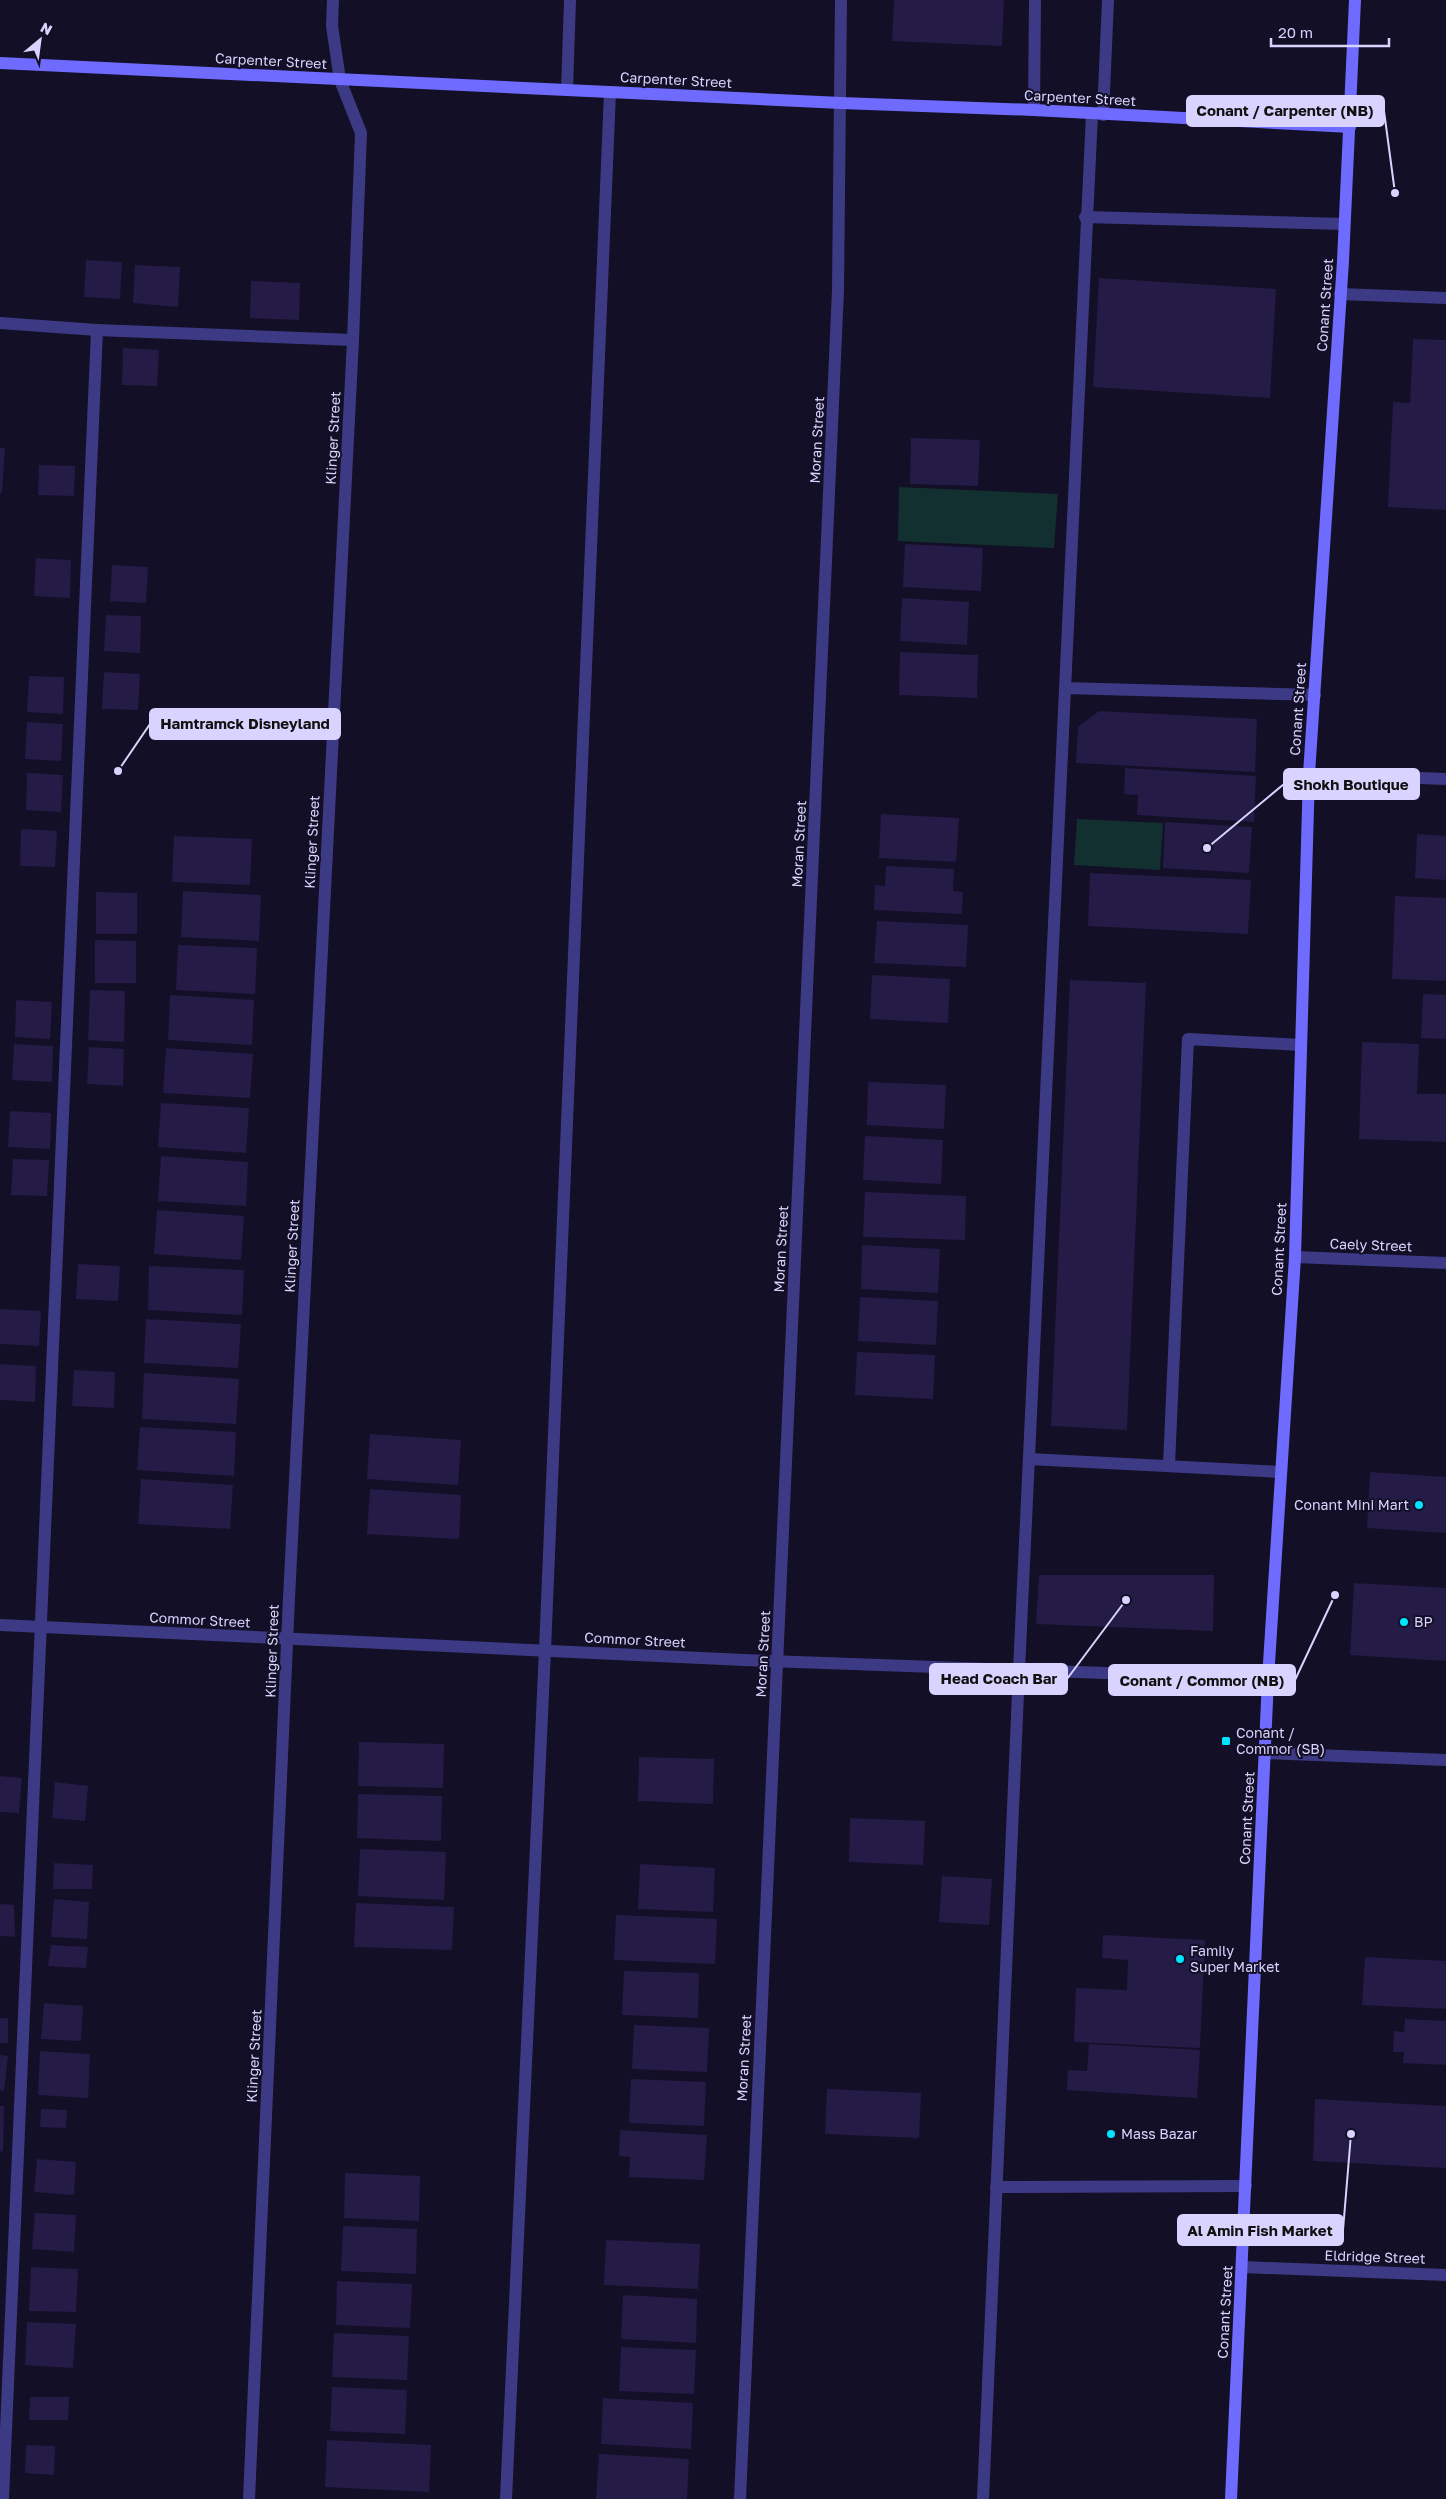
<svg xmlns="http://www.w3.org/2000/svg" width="1446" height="2499" font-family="'Golos Text',sans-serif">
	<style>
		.green { fill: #12302f }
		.building { fill: #241b47 }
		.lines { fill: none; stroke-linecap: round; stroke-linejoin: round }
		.lane { stroke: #3d3a85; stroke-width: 12 }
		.street { stroke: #3d3a85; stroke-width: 12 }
		.secondary { stroke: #6f6bff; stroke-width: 12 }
		.poi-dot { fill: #00e5ff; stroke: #130f26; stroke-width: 2 }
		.labels { text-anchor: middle; stroke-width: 4; stroke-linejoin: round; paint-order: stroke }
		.street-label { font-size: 14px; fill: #d9d4ff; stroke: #130f26 }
		.poi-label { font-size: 14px; fill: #d9d4ff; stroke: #130f26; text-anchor: start }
		.leader { fill: none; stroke: #d9d4ff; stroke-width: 2 }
		.callout-dot { fill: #d9d4ff; stroke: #130f26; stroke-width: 2 }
		.callout { fill: #d9d4ff; stroke: #d9d4ff; stroke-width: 2 }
		.callout-label { font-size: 15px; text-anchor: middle; font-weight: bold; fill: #111 }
	</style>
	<rect width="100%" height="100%" fill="#130f26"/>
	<g class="green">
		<path d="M 899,487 L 1058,494 L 1054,548 L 898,541 Z"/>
		<path d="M 1077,819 L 1163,823 L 1160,870 L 1074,865 Z"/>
	</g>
	<g class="building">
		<path d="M 894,0 L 1004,0 L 1002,46 L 892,41 Z"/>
		<path d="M 86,260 L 122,262 L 120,299 L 84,297 Z"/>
		<path d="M 135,265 L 180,267 L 178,307 L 133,303 Z"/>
		<path d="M 1099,278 L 1276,289 L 1270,398 L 1093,387 Z"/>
		<path d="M 251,281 L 300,283 L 299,320 L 250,318 Z"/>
		<path d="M 1413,339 L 1446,340 L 1446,510 L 1388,507 L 1393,402 L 1410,403 Z"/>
		<path d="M 123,348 L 159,350 L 157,386 L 122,385 Z"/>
		<path d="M 911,438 L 980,440 L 978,486 L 910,484 Z"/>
		<path d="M 0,448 L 5,448 L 2,493 L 0,493 Z"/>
		<path d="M 39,465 L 75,466 L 74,496 L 38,495 Z"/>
		<path d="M 905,544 L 983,548 L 981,591 L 903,587 Z"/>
		<path d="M 36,558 L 71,560 L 70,598 L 34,596 Z"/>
		<path d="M 112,565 L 148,567 L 146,603 L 110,601 Z"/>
		<path d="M 902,598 L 969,602 L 967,645 L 900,641 Z"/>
		<path d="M 106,615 L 141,616 L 140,653 L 104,651 Z"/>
		<path d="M 900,652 L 978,655 L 977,698 L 899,695 Z"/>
		<path d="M 104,672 L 140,674 L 138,710 L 102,709 Z"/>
		<path d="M 29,676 L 64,677 L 63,714 L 27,712 Z"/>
		<path d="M 1099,711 L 1257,719 L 1255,772 L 1076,763 L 1078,727 Z"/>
		<path d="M 27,722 L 63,724 L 61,761 L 25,759 Z"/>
		<path d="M 1125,768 L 1256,776 L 1254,822 L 1137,815 L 1138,795 L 1124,794 Z"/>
		<path d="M 27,773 L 63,775 L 61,812 L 26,810 Z"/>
		<path d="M 881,814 L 959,818 L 956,862 L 879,858 Z"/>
		<path d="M 1165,822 L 1252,827 L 1249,873 L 1163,868 Z"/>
		<path d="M 21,829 L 57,831 L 55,867 L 20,866 Z"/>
		<path d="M 1417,834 L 1446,836 L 1446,880 L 1415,878 Z"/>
		<path d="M 174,836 L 252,839 L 250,885 L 172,882 Z"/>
		<path d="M 886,866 L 954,869 L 953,891 L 963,892 L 962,914 L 874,910 L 875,885 L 885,886 Z"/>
		<path d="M 1090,873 L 1251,880 L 1248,934 L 1088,926 Z"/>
		<path d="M 183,891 L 261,895 L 259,941 L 181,937 Z"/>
		<path d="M 96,892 L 137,893 L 137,934 L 96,934 Z"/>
		<path d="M 1395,896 L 1446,898 L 1446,981 L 1392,979 Z"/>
		<path d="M 877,921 L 968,925 L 966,967 L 874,963 Z"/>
		<path d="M 95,940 L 136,941 L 136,983 L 95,983 Z"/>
		<path d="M 178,945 L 257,948 L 255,994 L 176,990 Z"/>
		<path d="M 872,975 L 950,979 L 948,1023 L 870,1019 Z"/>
		<path d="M 1070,980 L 1146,983 L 1127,1430 L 1051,1426 Z"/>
		<path d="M 90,990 L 125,991 L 124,1042 L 88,1040 Z"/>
		<path d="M 1423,994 L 1446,995 L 1446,1039 L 1421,1038 Z"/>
		<path d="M 170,995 L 254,1000 L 252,1045 L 168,1040 Z"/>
		<path d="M 16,1000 L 52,1002 L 50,1039 L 15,1037 Z"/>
		<path d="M 1362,1042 L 1419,1044 L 1417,1094 L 1446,1094 L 1446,1142 L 1359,1139 Z"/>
		<path d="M 14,1044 L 53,1046 L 52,1082 L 12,1080 Z"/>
		<path d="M 89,1047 L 124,1049 L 123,1086 L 87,1084 Z"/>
		<path d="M 166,1048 L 253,1054 L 250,1098 L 163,1093 Z"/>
		<path d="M 868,1082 L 946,1085 L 944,1129 L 867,1125 Z"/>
		<path d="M 161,1103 L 249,1108 L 246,1153 L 158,1147 Z"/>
		<path d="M 10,1111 L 51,1113 L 50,1149 L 8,1147 Z"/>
		<path d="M 865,1136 L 943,1140 L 941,1184 L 863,1180 Z"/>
		<path d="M 161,1156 L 248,1162 L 246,1206 L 158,1201 Z"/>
		<path d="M 13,1159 L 49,1160 L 47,1196 L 11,1195 Z"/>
		<path d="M 865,1192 L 966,1196 L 965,1240 L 863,1237 Z"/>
		<path d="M 157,1210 L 244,1216 L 241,1260 L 154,1254 Z"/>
		<path d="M 862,1245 L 940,1249 L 938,1293 L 861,1289 Z"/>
		<path d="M 78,1264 L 120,1266 L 118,1301 L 76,1299 Z"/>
		<path d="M 149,1266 L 244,1270 L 242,1315 L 148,1310 Z"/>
		<path d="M 860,1297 L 938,1301 L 936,1345 L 858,1341 Z"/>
		<path d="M 0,1309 L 41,1311 L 39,1346 L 0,1344 Z"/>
		<path d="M 146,1319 L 241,1324 L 238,1368 L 144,1363 Z"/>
		<path d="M 857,1352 L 935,1355 L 933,1399 L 855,1395 Z"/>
		<path d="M 0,1364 L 36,1366 L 35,1402 L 0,1400 Z"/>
		<path d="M 74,1370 L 115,1372 L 114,1408 L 72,1406 Z"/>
		<path d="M 144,1373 L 239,1379 L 236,1424 L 142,1419 Z"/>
		<path d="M 140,1427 L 236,1432 L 234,1476 L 137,1470 Z"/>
		<path d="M 370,1434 L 461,1440 L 458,1485 L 367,1479 Z"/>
		<path d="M 1370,1472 L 1446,1477 L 1446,1533 L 1367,1528 Z"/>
		<path d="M 141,1479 L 233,1485 L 230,1529 L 138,1524 Z"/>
		<path d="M 370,1489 L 461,1495 L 459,1539 L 367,1534 Z"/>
		<path d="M 1039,1575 L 1214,1575 L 1213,1631 L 1036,1624 Z"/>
		<path d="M 1354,1583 L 1446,1588 L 1446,1661 L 1350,1655 Z"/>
		<path d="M 359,1742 L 444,1744 L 443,1788 L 358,1786 Z"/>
		<path d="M 639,1757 L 714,1759 L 713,1804 L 638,1801 Z"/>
		<path d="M 0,1776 L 22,1778 L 19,1813 L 0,1812 Z"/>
		<path d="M 55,1782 L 88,1786 L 85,1821 L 52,1818 Z"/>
		<path d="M 358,1794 L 442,1796 L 441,1841 L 357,1838 Z"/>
		<path d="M 850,1818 L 925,1821 L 923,1865 L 849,1862 Z"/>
		<path d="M 360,1849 L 446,1852 L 444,1900 L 358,1896 Z"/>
		<path d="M 54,1863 L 93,1865 L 92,1889 L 53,1889 Z"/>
		<path d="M 640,1864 L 715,1868 L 713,1912 L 638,1909 Z"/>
		<path d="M 942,1876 L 992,1879 L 989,1925 L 939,1922 Z"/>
		<path d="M 54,1899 L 89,1902 L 87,1939 L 51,1937 Z"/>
		<path d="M 356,1903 L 454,1907 L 452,1950 L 354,1947 Z"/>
		<path d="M 0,1904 L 14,1905 L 15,1937 L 0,1936 Z"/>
		<path d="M 616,1915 L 717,1919 L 715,1964 L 614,1960 Z"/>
		<path d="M 1103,1935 L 1205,1940 L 1200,2048 L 1074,2042 L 1076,1988 L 1127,1990 L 1128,1960 L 1102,1958 Z"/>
		<path d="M 51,1945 L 88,1947 L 86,1968 L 48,1966 Z"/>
		<path d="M 1365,1957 L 1446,1961 L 1446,2009 L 1362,2005 Z"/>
		<path d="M 624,1971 L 699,1973 L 698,2018 L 622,2015 Z"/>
		<path d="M 44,2003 L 83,2006 L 81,2041 L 41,2039 Z"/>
		<rect x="0" y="2018" width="8" height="25"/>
		<path d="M 1405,2019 L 1446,2021 L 1446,2065 L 1403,2063 L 1404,2052 L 1393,2052 L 1394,2031 L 1404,2032 Z"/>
		<path d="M 634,2025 L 709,2028 L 707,2072 L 632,2069 Z"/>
		<path d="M 1089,2044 L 1200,2050 L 1197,2098 L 1067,2090 L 1068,2070 L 1087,2071 Z"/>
		<path d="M 40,2051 L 90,2054 L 88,2098 L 38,2095 Z"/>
		<path d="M 0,2055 L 8,2056 L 4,2091 L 0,2090 Z"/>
		<path d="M 631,2079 L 706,2082 L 704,2126 L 629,2123 Z"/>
		<path d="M 827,2089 L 921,2093 L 919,2138 L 825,2134 Z"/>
		<path d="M 1315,2099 L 1446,2106 L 1446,2168 L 1313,2161 Z"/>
		<path d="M 0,2106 L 4,2106 L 3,2152 L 0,2151 Z"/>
		<path d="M 41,2109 L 67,2110 L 66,2128 L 40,2127 Z"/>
		<path d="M 620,2130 L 707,2135 L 704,2180 L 629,2177 L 630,2157 L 619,2156 Z"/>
		<path d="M 37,2159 L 76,2162 L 74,2195 L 34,2192 Z"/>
		<path d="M 345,2173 L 420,2176 L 419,2221 L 344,2218 Z"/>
		<path d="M 35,2213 L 76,2215 L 74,2252 L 32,2249 Z"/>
		<path d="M 343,2226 L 417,2229 L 416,2274 L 341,2271 Z"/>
		<path d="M 606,2240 L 700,2244 L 698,2289 L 604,2285 Z"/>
		<path d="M 31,2267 L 78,2269 L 76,2312 L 29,2311 Z"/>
		<path d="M 337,2281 L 412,2284 L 410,2328 L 336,2325 Z"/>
		<path d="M 623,2295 L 697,2299 L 696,2343 L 621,2339 Z"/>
		<path d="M 27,2322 L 76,2324 L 73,2368 L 25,2365 Z"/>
		<path d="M 334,2333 L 409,2336 L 407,2380 L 332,2377 Z"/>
		<path d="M 621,2347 L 696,2350 L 694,2394 L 619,2391 Z"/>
		<path d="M 332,2387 L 407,2390 L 405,2434 L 330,2431 Z"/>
		<path d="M 30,2397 L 69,2397 L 68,2420 L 29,2420 Z"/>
		<path d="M 603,2398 L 693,2403 L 691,2449 L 601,2444 Z"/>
		<path d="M 327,2440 L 431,2445 L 429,2492 L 325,2487 Z"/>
		<path d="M 26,2445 L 55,2446 L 54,2475 L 25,2473 Z"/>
		<path d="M 599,2454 L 689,2459 L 687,2499 L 596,2499 Z"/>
	</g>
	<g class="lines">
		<g class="lane">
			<path d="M 567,90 L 570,0"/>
			<path d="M 1034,110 L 1035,0"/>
			<path d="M 1103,115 L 1108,0"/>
			<path d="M 1085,217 L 1344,224"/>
			<path d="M 0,323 L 97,330"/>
			<path d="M 1065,688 L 1315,695"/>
			<path d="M 1029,1459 L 1281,1472"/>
			<path d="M 1169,1465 L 1188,1039 L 1301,1045"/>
			<path d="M 996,2187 L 1246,2186"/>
			<path d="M 3,2499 L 97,330 L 353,340"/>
			<path d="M 506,2499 L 545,1650 L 610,92"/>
			<path d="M 983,2499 L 1019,1670 L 1092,114"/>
		</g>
		<g class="street">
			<path d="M 1340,294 L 1446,298"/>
			<path d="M 1309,774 L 1446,779"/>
			<path d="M 1295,1257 L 1446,1263"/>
			<path d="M 0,1625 L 744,1660 L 1268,1679"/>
			<path d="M 1265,1753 L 1446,1760"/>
			<path d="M 1242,2267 L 1446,2275"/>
			<path d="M 249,2499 L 289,1598 L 353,340 L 361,133 L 340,80 L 332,26 L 333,0"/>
			<path d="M 740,2499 L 838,290 L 841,0"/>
		</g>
		<g class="secondary">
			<path d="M 0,63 L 841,103 L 1034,110 L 1350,127"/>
			<path d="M 1231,2499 L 1268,1679 L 1295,1257 L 1309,774 L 1343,261 L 1355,0"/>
		</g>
	</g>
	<g class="poi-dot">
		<circle cx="1419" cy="1505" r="5"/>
		<circle cx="1404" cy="1622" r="5"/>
		<rect x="1221" y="1736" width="10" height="10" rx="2.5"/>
		<circle cx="1180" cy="1959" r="5"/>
		<circle cx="1111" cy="2134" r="5"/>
	</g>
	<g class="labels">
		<g class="street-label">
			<text transform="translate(271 61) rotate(3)" y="5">Carpenter Street</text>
			<text transform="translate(676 80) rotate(3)" y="5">Carpenter Street</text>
			<text transform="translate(1080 98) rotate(3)" y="5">Carpenter Street</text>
			<text transform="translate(1325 305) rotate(-86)" y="5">Conant Street</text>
			<text transform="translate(333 438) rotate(-87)" y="5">Klinger Street</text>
			<text transform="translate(817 440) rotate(-87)" y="5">Moran Street</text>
			<text transform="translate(1298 709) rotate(-86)" y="5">Conant Street</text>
			<text transform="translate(312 842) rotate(-87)" y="5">Klinger Street</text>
			<text transform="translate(799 844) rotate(-87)" y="5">Moran Street</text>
			<text transform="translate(1371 1245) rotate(2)" y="5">Caely Street</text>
			<text transform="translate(292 1246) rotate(-87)" y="5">Klinger Street</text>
			<text transform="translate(781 1249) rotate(-87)" y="5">Moran Street</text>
			<text transform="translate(1279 1249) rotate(-87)" y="5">Conant Street</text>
			<text transform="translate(200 1620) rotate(3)" y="5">Commor Street</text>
			<text transform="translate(635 1640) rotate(3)" y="5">Commor Street</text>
			<text transform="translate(272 1651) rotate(-88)" y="5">Klinger Street</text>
			<text transform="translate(763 1654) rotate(-87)" y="5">Moran Street</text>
			<text transform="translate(1247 1818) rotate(-87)" y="5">Conant Street</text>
			<text transform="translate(254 2056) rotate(-87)" y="5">Klinger Street</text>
			<text transform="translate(744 2058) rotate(-87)" y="5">Moran Street</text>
			<text transform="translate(1375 2257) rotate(2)" y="5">Eldridge Street</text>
			<text transform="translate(1225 2312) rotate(-87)" y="5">Conant Street</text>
		</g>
		<g class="poi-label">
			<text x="1409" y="1510" text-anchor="end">Conant Mini Mart</text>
			<text x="1414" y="1627">BP</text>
			<text x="1236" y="1738">Conant /<tspan x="1236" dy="16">Commor (SB)</tspan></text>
			<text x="1190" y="1956">Family<tspan x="1190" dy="16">Super Market</tspan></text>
			<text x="1121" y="2139">Mass Bazar</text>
		</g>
	</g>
	<path class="leader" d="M1395 193L1384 111M118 771L150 724M1207 848L1284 784M1126 1600L1067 1679M1335 1595L1295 1680M1351 2134L1343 2230"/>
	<g class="callout-dot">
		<circle cx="1395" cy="193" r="5"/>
		<circle cx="118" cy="771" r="5"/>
		<circle cx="1207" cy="848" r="5"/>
		<circle cx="1126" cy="1600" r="5"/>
		<circle cx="1335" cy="1595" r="5"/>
		<circle cx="1351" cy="2134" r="5"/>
	</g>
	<g class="callout">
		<rect x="1187" y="96" width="197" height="30" rx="5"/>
		<rect x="150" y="709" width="190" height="30" rx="5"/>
		<rect x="1284" y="769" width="135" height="30" rx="5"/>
		<rect x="930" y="1664" width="137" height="30" rx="5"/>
		<rect x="1109" y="1665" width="186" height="30" rx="5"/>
		<rect x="1178" y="2215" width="165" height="30" rx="5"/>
	</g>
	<g class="callout-label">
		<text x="1285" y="116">Conant / Carpenter (NB)</text>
		<text x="245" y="729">Hamtramck Disneyland</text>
		<text x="1351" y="790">Shokh Boutique</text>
		<text x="999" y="1684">Head Coach Bar</text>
		<text x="1202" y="1686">Conant / Commor (NB)</text>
		<text x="1260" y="2236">Al Amin Fish Market</text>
	</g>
	<g transform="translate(40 40) rotate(29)" stroke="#130f26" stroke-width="4" paint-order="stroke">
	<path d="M0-4L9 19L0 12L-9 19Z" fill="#d9d4ff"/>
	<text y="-8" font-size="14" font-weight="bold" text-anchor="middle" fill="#d9d4ff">N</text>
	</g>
	<path d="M1271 38v8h118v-8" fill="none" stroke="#d9d4ff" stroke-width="2.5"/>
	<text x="1278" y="38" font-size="15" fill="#d9d4ff" stroke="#130f26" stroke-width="4" paint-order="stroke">20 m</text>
</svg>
